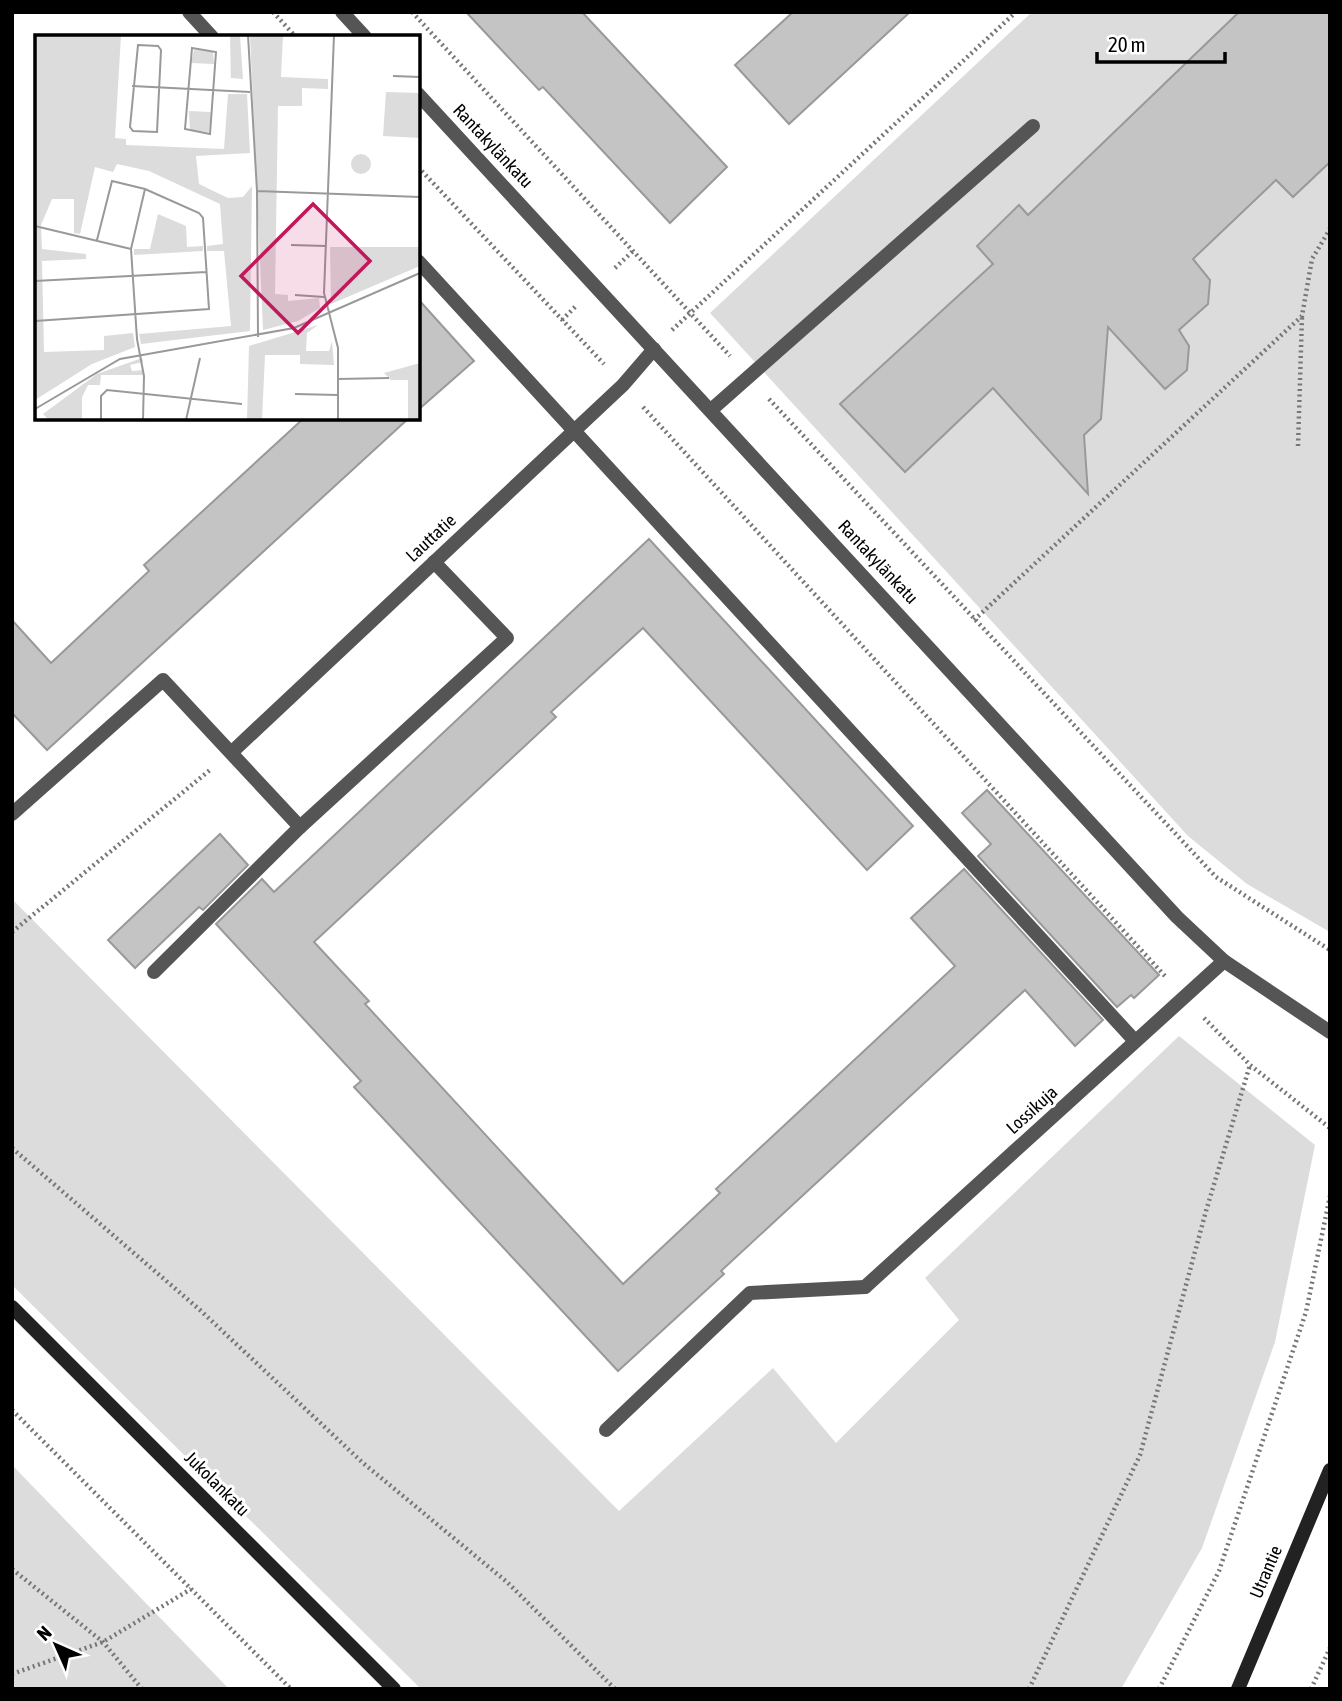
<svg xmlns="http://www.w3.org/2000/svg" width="1342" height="1701" font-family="'Asap Condensed',sans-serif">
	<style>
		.green { fill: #dcdcdc }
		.building { fill: #c4c4c4; stroke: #999; stroke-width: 2 }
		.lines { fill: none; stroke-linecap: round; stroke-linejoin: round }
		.path { stroke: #777; stroke-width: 4.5; stroke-dasharray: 2 3.5; stroke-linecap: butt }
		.lane { stroke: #555; stroke-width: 14 }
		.street { stroke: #555; stroke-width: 14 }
		.secondary { stroke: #222; stroke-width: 14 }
		.labels { text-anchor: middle; stroke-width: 6; stroke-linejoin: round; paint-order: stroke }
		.street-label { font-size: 18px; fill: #000; stroke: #fff }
		.inset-road { fill: none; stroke: #999; stroke-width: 2 }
		.view { fill: #c2185b; fill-opacity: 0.15; stroke: #c2185b; stroke-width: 3.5 }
		.inset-edge { fill: none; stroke: #000; stroke-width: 3.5 }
	</style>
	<rect width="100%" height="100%" fill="#fff"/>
	<g class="green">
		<path d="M 1032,12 L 1330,12 L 1330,932 L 1247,884 L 1188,836 L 710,313 Z"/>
		<path d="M 12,899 L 619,1511 L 773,1368 L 836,1443 L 959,1320 L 925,1278 L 1179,1036 L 1315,1145 L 1275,1342 L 1202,1548 L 1121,1689 L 421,1689 L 12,1285 Z"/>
		<path d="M 12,1465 L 229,1689 L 12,1689 Z"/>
	</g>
	<g class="building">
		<path d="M 466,12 L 582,12 L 727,167 L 670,223 L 543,87 L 539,90 Z"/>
		<path d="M 793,12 L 910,12 L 789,124 L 735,65 Z"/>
		<path d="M 1239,12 L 1330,12 L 1330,162 L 1293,197 L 1276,180 L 1193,259 L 1210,280 L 1208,304 L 1179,330 L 1189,346 L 1187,370 L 1165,389 L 1108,327 L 1101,419 L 1084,435 L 1088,494 L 993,388 L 905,472 L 840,404 L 993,264 L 977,246 L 1019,205 L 1028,215 Z"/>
		<path d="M 418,299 L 474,361 L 418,410 Z"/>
		<path d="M 304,418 L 409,418 L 47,750 L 12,713 L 12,620 L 51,663 L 149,571 L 144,565 Z"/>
		<path d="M 649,539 L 913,826 L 867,870 L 643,628 L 551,712 L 556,717 L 314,942 L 369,1001 L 365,1004 L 623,1284 L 720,1193 L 716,1189 L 955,966 L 911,918 L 964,869 L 1103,1020 L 1075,1046 L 1025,990 L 721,1271 L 724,1274 L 618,1371 L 354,1087 L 361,1081 L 216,924 L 262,879 L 274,892 Z"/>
		<path d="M 987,790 L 1159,975 L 1134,998 L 1131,995 L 1117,1007 L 978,856 L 991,844 L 962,813 Z"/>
		<path d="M 220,834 L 248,865 L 203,910 L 199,907 L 135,968 L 108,940 Z"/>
	</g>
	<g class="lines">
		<g class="path">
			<path d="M 273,12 L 296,37"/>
			<path d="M 412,12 L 730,356"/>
			<path d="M 418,167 L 604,364"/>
			<path d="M 615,268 L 633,251"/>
			<path d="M 562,320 L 576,306"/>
			<path d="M 672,330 L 1016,12"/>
			<path d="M 769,399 L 1216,877 L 1330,950"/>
			<path d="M 643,407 L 1165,976"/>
			<path d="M 1298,446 L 1302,316"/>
			<path d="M 974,620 L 1302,316 L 1312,259 L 1330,229"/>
			<path d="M 12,932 L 210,770"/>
			<path d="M 1204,1018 L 1250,1065 L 1330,1128"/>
			<path d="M 12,1148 L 200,1310 L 363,1463 L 507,1582 L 615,1689"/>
			<path d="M 12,1410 L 291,1689"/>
			<path d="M 12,1569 L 103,1642 L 142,1689"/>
			<path d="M 12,1674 L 103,1642 L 191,1589"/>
			<path d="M 1029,1689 L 1140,1455 L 1206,1211 L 1250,1065"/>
			<path d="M 1159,1689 L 1219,1571 L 1306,1312 L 1330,1196"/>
			<path d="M 1311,1689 L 1330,1648"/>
		</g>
		<g class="lane">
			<path d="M 189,12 L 212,37"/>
			<path d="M 418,261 L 1135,1041"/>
			<path d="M 711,410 L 1033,126"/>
			<path d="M 12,814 L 163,680 L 300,827 L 507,638 L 434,562"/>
			<path d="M 154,972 L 300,827"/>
			<path d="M 606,1430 L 750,1293 L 865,1287"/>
		</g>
		<g class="street">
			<path d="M 342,12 L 365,37"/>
			<path d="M 418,94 L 1177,917 L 1224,961 L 1330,1032"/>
			<path d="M 232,752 L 623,385 L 654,349"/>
			<path d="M 865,1287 L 1224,961"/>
		</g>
		<g class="secondary">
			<path d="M 12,1307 L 394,1689"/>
			<path d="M 1238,1689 L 1330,1470"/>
		</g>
	</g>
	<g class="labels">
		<g class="street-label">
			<text transform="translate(493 146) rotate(47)" y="6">Rantakylänkatu</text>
			<text transform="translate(431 538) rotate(-43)" y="6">Lauttatie</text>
			<text transform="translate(878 562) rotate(47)" y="6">Rantakylänkatu</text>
			<text transform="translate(1032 1110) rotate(-42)" y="6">Lossikuja</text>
			<text transform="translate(217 1484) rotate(45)" y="6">Jukolankatu</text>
			<text transform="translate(1266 1572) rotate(-67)" y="6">Utrantie</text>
		</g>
	</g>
	<g transform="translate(35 35)">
		<rect width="385" height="385" fill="#fff"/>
		<path d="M 0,0 L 86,0 L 80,103 L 91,104 L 91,110 L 189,114 L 193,59 L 212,59 L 215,118 L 161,121 L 164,149 L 193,163 L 208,162 L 217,151 L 215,296 L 106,309 L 104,299 L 196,291 L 189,216 L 172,216 L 172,211 L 188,209 L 185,169 L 114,136 L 82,129 L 78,137 L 60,132 L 45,199 L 39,198 L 39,164 L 17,164 L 6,190 L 7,214 L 51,219 L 51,224 L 7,226 L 9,317 L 69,315 L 69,301 L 98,298 L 100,312 L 57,329 L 0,365 ZM 195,0 L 205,0 L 208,44 L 196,43 L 196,52 ZM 215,0 L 248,0 L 246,42 L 293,44 L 293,54 L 267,53 L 267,71 L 243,71 L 240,259 L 253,260 L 253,266 L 284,263 L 285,273 L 263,286 L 228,295 ZM 159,15 L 178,16 L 179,29 L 156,28 ZM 351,57 L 385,58 L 385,103 L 348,101 ZM 154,76 L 176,77 L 174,97 L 155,96 ZM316 129a10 10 0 1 1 20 0a10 10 0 1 1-20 0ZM 123,179 L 151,191 L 152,212 L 168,211 L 168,216 L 99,220 L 99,214 L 115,214 ZM 295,212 L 385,212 L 385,231 L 296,269 ZM 283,290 L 272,298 L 271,316 L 294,316 L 297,306 L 299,330 L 265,329 L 265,320 L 230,320 L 227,385 L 212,385 L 214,311 ZM 107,323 L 108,327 L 95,330 L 97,336 L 109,335 L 109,340 L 66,340 L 65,350 L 53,350 L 47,362 L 47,385 L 14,385 L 8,379 L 62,339 ZM 385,328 L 385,385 L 373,385 L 373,345 L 356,345 L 349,338 Z" fill="#dcdcdc"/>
		<path class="inset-road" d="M 213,0 L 222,156 L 223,302M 299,0 L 289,258 L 303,313 L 303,385M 103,10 L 123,11 L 126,15 L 122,97 L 98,96 L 95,92 ZM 157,13 L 181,17 L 175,99 L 150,94 ZM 358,41 L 385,42M 97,51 L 215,57M 222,156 L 385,162M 0,191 L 96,214M 256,210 L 291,211M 0,246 L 171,237M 260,260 L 289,262M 0,286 L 174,274 L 168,183 L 164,178 L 110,154 L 77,146 L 62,205M 303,344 L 354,343M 260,359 L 303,360M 0,374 L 85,324 L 259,293 L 385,238M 66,385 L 66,361 L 72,355 L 207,369M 108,385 L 109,341 L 102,304 L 96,214 L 110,154M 151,385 L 165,323"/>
		<path class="view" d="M 278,169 L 335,226 L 263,298 L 206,241 Z"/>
		<rect width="385" height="385" class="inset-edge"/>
	</g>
	<rect width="1342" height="1701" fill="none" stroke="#000000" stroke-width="28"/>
	<g transform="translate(56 1645) rotate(315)" stroke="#ffffff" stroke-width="5" paint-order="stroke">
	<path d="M0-5L12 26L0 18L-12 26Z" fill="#000000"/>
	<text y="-10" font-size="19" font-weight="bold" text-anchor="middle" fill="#000000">N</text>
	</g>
	<path d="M1097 52v10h128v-10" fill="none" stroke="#000000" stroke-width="3.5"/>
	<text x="1108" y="52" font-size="21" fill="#000000" stroke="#ffffff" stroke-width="5" paint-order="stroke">20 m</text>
</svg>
